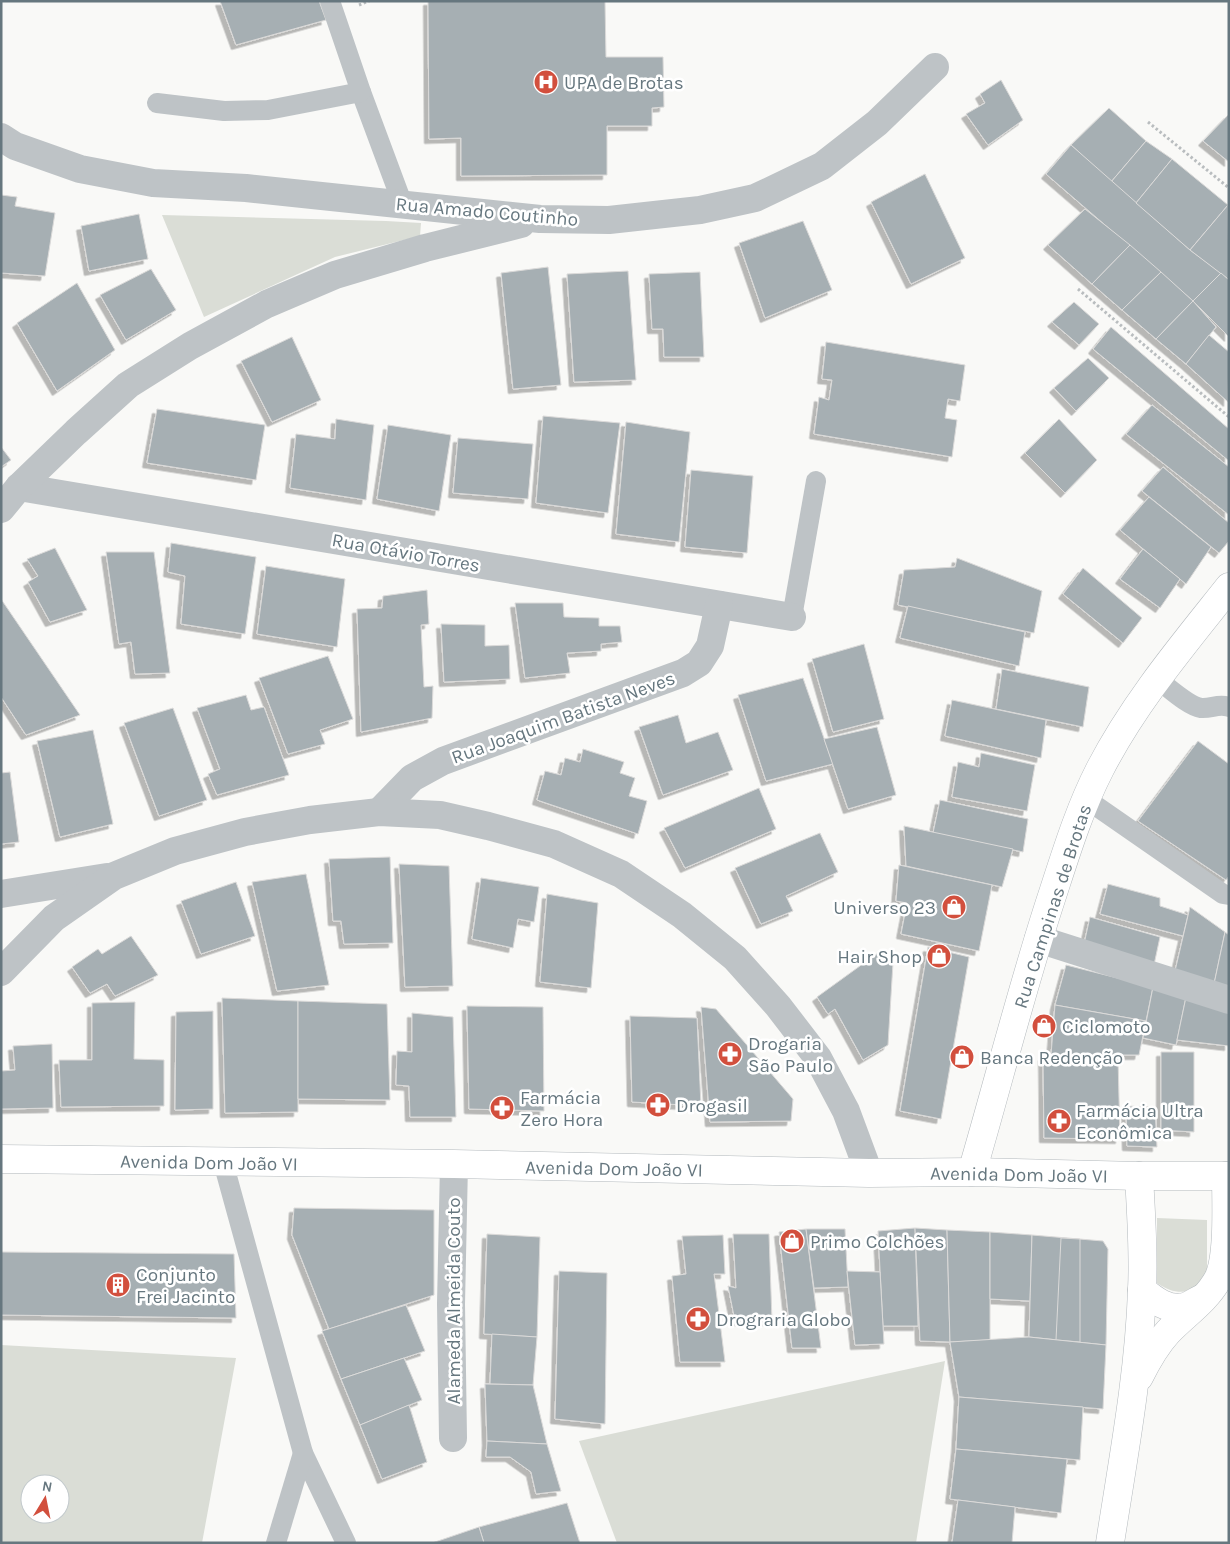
<svg xmlns="http://www.w3.org/2000/svg" width="1230" height="1544" font-family="Karla,sans-serif">
	<style>
		.green { fill: #daddd6; fill-rule: evenodd }
		.building { fill: #a6afb3; stroke: #dbdad9; filter: url(#shadow) }
		.lines { fill: none; stroke-linecap: round; stroke-linejoin: round }
		.secondary-casing { stroke: #b3b9bd; stroke-width: 29 }
		.path { stroke: #b9bdbf; stroke-width: 3; stroke-dasharray: 2.5 2.5; stroke-linecap: butt }
		.lane { stroke: #bec3c6; stroke-width: 20 }
		.street { stroke: #bec3c6; stroke-width: 28 }
		.secondary { stroke: #fff; stroke-width: 28 }
		.labels { text-anchor: middle; stroke-width: 5; stroke-linejoin: round; paint-order: stroke }
		.poi-label { font-size: 19px; fill: #66777f; stroke: #fff; text-anchor: start }
		.street-label { font-size: 19px; fill: #66777f; stroke: #fff }
	</style>
	<defs>
		<filter id="shadow"><feDropShadow dx="-4.5" dy="4.5" stdDeviation="0" flood-color="#0004"/></filter>
	</defs>
	<rect width="100%" height="100%" fill="#f9f9f7"/>
	<g class="green">
		<path d="M 162,215 L 386,221 L 421,223 L 420,236 L 335,257 L 204,317 Z"/>
		<path d="M 1157,1218 L 1207,1220 L 1207,1275 L 1200,1289 C 1182,1293 1173,1294 1157,1283 Z"/>
		<path d="M 1,1345 L 236,1358 L 202,1543 L 1,1543 ZM 30,1484 L 60,1484 L 60,1514 L 30,1514 Z"/>
		<path d="M 945,1361 L 916,1543 L 617,1543 L 579,1441 Z"/>
	</g>
	<g class="building">
		<path d="M 220,1 L 319,1 L 326,20 L 236,45 Z"/>
		<path d="M 428,1 L 605,1 L 606,57 L 663,57 L 664,107 L 652,108 L 652,126 L 607,126 L 607,175 L 461,176 L 461,138 L 429,139 Z"/>
		<path d="M 1001,80 L 1023,120 L 988,145 L 966,114 L 985,103 L 980,94 Z"/>
		<path d="M 1109,108 L 1146,141 L 1111,182 L 1071,145 Z"/>
		<path d="M 1229,114 L 1229,162 L 1203,141 Z"/>
		<path d="M 1146,141 L 1172,159 L 1136,203 L 1111,182 Z"/>
		<path d="M 1071,145 L 1190,250 L 1221,273 L 1193,301 L 1046,174 Z"/>
		<path d="M 1172,159 L 1228,205 L 1190,250 L 1136,203 Z"/>
		<path d="M 925,174 L 965,258 L 911,284 L 871,202 Z"/>
		<path d="M 1,195 L 17,197 L 15,206 L 55,213 L 45,276 L 1,273 Z"/>
		<path d="M 1228,205 L 1229,278 L 1228,279 L 1190,250 Z"/>
		<path d="M 1085,209 L 1130,245 L 1092,284 L 1048,245 Z"/>
		<path d="M 139,214 L 148,259 L 89,271 L 81,226 Z"/>
		<path d="M 803,221 L 832,290 L 765,318 L 739,243 Z"/>
		<path d="M 1130,245 L 1161,272 L 1122,310 L 1092,284 Z"/>
		<path d="M 548,267 L 561,385 L 513,389 L 501,273 Z"/>
		<path d="M 151,269 L 176,310 L 126,340 L 100,295 Z"/>
		<path d="M 628,271 L 636,380 L 574,382 L 567,274 Z"/>
		<path d="M 700,272 L 704,357 L 664,357 L 663,329 L 652,329 L 649,274 Z"/>
		<path d="M 1161,272 L 1193,301 L 1156,339 L 1122,310 Z"/>
		<path d="M 1221,273 L 1229,280 L 1229,337 L 1193,301 Z"/>
		<path d="M 77,283 L 115,350 L 57,391 L 17,323 Z"/>
		<path d="M 1193,301 L 1216,327 L 1186,364 L 1156,339 Z"/>
		<path d="M 1074,302 L 1099,324 L 1079,345 L 1052,322 Z"/>
		<path d="M 1111,327 L 1229,429 L 1229,461 L 1093,349 Z"/>
		<path d="M 1209,335 L 1229,352 L 1228,402 L 1186,364 Z"/>
		<path d="M 292,337 L 321,400 L 272,422 L 241,361 Z"/>
		<path d="M 826,342 L 965,365 L 960,401 L 948,399 L 945,418 L 957,420 L 952,457 L 814,434 L 819,397 L 829,400 L 832,380 L 822,379 Z"/>
		<path d="M 1088,358 L 1109,378 L 1076,411 L 1054,388 Z"/>
		<path d="M 1152,405 L 1229,467 L 1229,515 L 1126,434 Z"/>
		<path d="M 157,409 L 265,425 L 256,480 L 147,463 Z"/>
		<path d="M 543,416 L 620,423 L 608,513 L 536,503 Z"/>
		<path d="M 336,419 L 374,425 L 366,500 L 290,488 L 296,434 L 335,439 Z"/>
		<path d="M 1059,419 L 1097,460 L 1065,493 L 1025,453 Z"/>
		<path d="M 626,422 L 690,432 L 679,542 L 616,534 Z"/>
		<path d="M 388,425 L 451,435 L 439,511 L 377,499 Z"/>
		<path d="M 458,438 L 533,444 L 528,499 L 453,493 Z"/>
		<path d="M 1,447 L 11,460 L 1,467 Z"/>
		<path d="M 1163,467 L 1229,523 L 1229,541 L 1219,553 L 1142,491 Z"/>
		<path d="M 691,470 L 753,476 L 747,553 L 685,547 Z"/>
		<path d="M 1149,497 L 1211,547 L 1186,584 L 1120,530 Z"/>
		<path d="M 171,543 L 256,557 L 245,634 L 181,624 L 185,576 L 168,572 Z"/>
		<path d="M 55,548 L 87,610 L 50,622 L 28,582 L 38,576 L 27,559 Z"/>
		<path d="M 1143,549 L 1180,579 L 1160,608 L 1120,579 Z"/>
		<path d="M 106,552 L 154,552 L 170,673 L 135,674 L 131,642 L 119,644 Z"/>
		<path d="M 957,558 L 1042,591 L 1034,633 L 898,605 L 904,570 L 955,567 Z"/>
		<path d="M 266,566 L 345,579 L 337,647 L 257,634 Z"/>
		<path d="M 1083,568 L 1142,618 L 1123,643 L 1063,594 Z"/>
		<path d="M 427,590 L 429,624 L 421,625 L 424,687 L 433,686 L 432,718 L 361,732 L 357,609 L 382,608 L 383,596 Z"/>
		<path d="M 1,599 L 80,715 L 26,735 L 1,697 Z"/>
		<path d="M 515,603 L 563,603 L 564,617 L 599,618 L 599,626 L 620,626 L 622,642 L 601,644 L 601,651 L 567,653 L 570,673 L 525,678 Z"/>
		<path d="M 908,606 L 1025,632 L 1019,666 L 900,638 Z"/>
		<path d="M 441,624 L 485,625 L 485,646 L 509,645 L 510,679 L 444,682 Z"/>
		<path d="M 864,644 L 884,719 L 833,732 L 812,659 Z"/>
		<path d="M 328,656 L 353,719 L 320,730 L 325,744 L 288,754 L 259,678 Z"/>
		<path d="M 1002,669 L 1089,687 L 1083,727 L 996,709 Z"/>
		<path d="M 803,678 L 833,764 L 766,781 L 738,695 Z"/>
		<path d="M 246,695 L 251,710 L 264,707 L 289,775 L 217,795 L 208,774 L 220,769 L 197,708 Z"/>
		<path d="M 952,700 L 1046,720 L 1041,758 L 945,736 Z"/>
		<path d="M 173,708 L 207,800 L 159,816 L 124,723 Z"/>
		<path d="M 678,715 L 686,743 L 718,732 L 733,770 L 663,795 L 639,727 Z"/>
		<path d="M 877,727 L 896,795 L 848,809 L 824,739 Z"/>
		<path d="M 93,730 L 113,824 L 60,837 L 37,741 Z"/>
		<path d="M 1198,741 L 1229,764 L 1229,876 L 1226,880 L 1138,821 Z"/>
		<path d="M 583,749 L 624,762 L 620,773 L 635,778 L 629,796 L 647,801 L 638,834 L 537,800 L 545,771 L 561,775 L 565,758 L 580,762 Z"/>
		<path d="M 981,753 L 1035,765 L 1027,811 L 952,797 L 958,762 L 979,767 Z"/>
		<path d="M 10,772 L 19,842 L 1,844 L 1,773 Z"/>
		<path d="M 759,788 L 776,829 L 685,868 L 664,828 Z"/>
		<path d="M 940,800 L 1028,819 L 1023,852 L 933,833 Z"/>
		<path d="M 904,826 L 1013,849 L 1002,887 L 906,866 Z"/>
		<path d="M 820,833 L 838,872 L 786,896 L 793,911 L 761,924 L 735,868 Z"/>
		<path d="M 390,857 L 393,943 L 344,944 L 341,921 L 333,921 L 329,859 Z"/>
		<path d="M 399,864 L 449,866 L 453,986 L 405,987 Z"/>
		<path d="M 899,865 L 992,885 L 979,951 L 901,934 L 907,903 L 896,901 Z"/>
		<path d="M 306,874 L 329,985 L 277,991 L 252,882 Z"/>
		<path d="M 481,878 L 539,887 L 534,922 L 518,919 L 513,948 L 472,939 Z"/>
		<path d="M 236,882 L 255,936 L 201,954 L 181,901 Z"/>
		<path d="M 1108,884 L 1160,898 L 1160,906 L 1188,915 L 1183,936 L 1100,914 Z"/>
		<path d="M 547,894 L 598,903 L 591,988 L 540,982 Z"/>
		<path d="M 1190,907 L 1225,932 L 1214,984 L 1175,971 Z"/>
		<path d="M 1090,917 L 1160,937 L 1154,965 L 1084,944 Z"/>
		<path d="M 1225,932 L 1229,935 L 1229,988 L 1214,984 Z"/>
		<path d="M 131,936 L 158,975 L 115,996 L 107,984 L 90,993 L 72,967 L 98,949 L 102,954 Z"/>
		<path d="M 928,947 L 969,957 L 941,1119 L 900,1111 Z"/>
		<path d="M 882,950 L 893,963 L 888,1045 L 863,1060 L 835,1009 L 828,1014 L 817,997 Z"/>
		<path d="M 1066,965 L 1153,987 L 1146,1021 L 1055,1005 Z"/>
		<path d="M 1153,987 L 1186,997 L 1176,1045 L 1143,1038 Z"/>
		<path d="M 1186,997 L 1229,1010 L 1229,1046 L 1177,1040 Z"/>
		<path d="M 222,998 L 298,1001 L 298,1112 L 225,1113 Z"/>
		<path d="M 298,1001 L 387,1004 L 390,1100 L 298,1099 Z"/>
		<path d="M 135,1002 L 134,1059 L 164,1060 L 164,1106 L 61,1107 L 59,1060 L 92,1060 L 92,1003 Z"/>
		<path d="M 1055,1005 L 1146,1021 L 1139,1055 L 1051,1055 Z"/>
		<path d="M 467,1006 L 543,1007 L 544,1111 L 469,1109 Z"/>
		<path d="M 701,1007 L 716,1009 L 793,1099 L 791,1121 L 710,1122 Z"/>
		<path d="M 213,1011 L 213,1109 L 175,1110 L 176,1012 Z"/>
		<path d="M 412,1013 L 453,1017 L 456,1117 L 410,1117 L 409,1086 L 396,1085 L 397,1051 L 412,1052 Z"/>
		<path d="M 630,1016 L 697,1018 L 701,1106 L 632,1102 Z"/>
		<path d="M 52,1044 L 53,1108 L 1,1109 L 1,1071 L 15,1070 L 13,1046 Z"/>
		<path d="M 1161,1052 L 1194,1052 L 1194,1132 L 1161,1130 Z"/>
		<path d="M 1043,1056 L 1118,1057 L 1120,1139 L 1044,1138 Z"/>
		<path d="M 1126,1106 L 1155,1107 L 1157,1147 L 1127,1146 Z"/>
		<path d="M 294,1208 L 434,1210 L 434,1295 L 329,1329 L 292,1235 Z"/>
		<path d="M 915,1228 L 918,1326 L 883,1326 L 878,1231 Z"/>
		<path d="M 915,1228 L 947,1230 L 950,1342 L 920,1341 Z"/>
		<path d="M 806,1229 L 821,1348 L 792,1348 L 779,1232 Z"/>
		<path d="M 806,1229 L 845,1229 L 848,1287 L 814,1288 Z"/>
		<path d="M 947,1230 L 990,1232 L 990,1340 L 950,1342 Z"/>
		<path d="M 990,1232 L 1032,1235 L 1030,1301 L 990,1299 Z"/>
		<path d="M 487,1234 L 540,1237 L 537,1337 L 484,1334 Z"/>
		<path d="M 733,1234 L 769,1234 L 772,1321 L 735,1321 L 728,1286 L 736,1288 Z"/>
		<path d="M 723,1235 L 725,1274 L 714,1274 L 725,1362 L 680,1362 L 672,1276 L 686,1274 L 682,1236 Z"/>
		<path d="M 1032,1235 L 1103,1241 L 1108,1249 L 1106,1345 L 1029,1337 Z"/>
		<path d="M 1061,1238 L 1080,1239 L 1080,1342 L 1056,1340 Z"/>
		<path d="M 1,1252 L 234,1254 L 236,1318 L 1,1315 Z"/>
		<path d="M 559,1271 L 607,1273 L 605,1424 L 555,1419 Z"/>
		<path d="M 847,1271 L 880,1272 L 884,1344 L 855,1345 Z"/>
		<path d="M 406,1305 L 425,1351 L 341,1379 L 322,1331 Z"/>
		<path d="M 492,1334 L 537,1337 L 533,1385 L 490,1384 Z"/>
		<path d="M 1029,1337 L 1106,1345 L 1103,1409 L 959,1397 L 950,1342 Z"/>
		<path d="M 404,1358 L 422,1400 L 360,1425 L 341,1379 Z"/>
		<path d="M 485,1384 L 533,1385 L 547,1444 L 487,1441 Z"/>
		<path d="M 959,1397 L 1083,1407 L 1080,1460 L 956,1449 Z"/>
		<path d="M 409,1405 L 427,1462 L 382,1479 L 360,1425 Z"/>
		<path d="M 487,1441 L 547,1444 L 561,1491 L 536,1494 L 531,1472 L 510,1457 L 486,1457 Z"/>
		<path d="M 956,1449 L 1067,1459 L 1061,1513 L 950,1499 Z"/>
		<path d="M 958,1500 L 1015,1507 L 1012,1543 L 952,1543 Z"/>
		<path d="M 567,1503 L 580,1543 L 484,1543 L 479,1527 Z"/>
		<path d="M 479,1527 L 484,1543 L 432,1543 Z"/>
	</g>
	<g class="lines">
		<defs>
			<g id="secondary">
				<path d="M 1,1159 L 454,1164 L 869,1173 L 972,1172 L 1139,1176 L 1229,1176"/>
				<path d="M 972,1172 C 999,1080 1022,987 1052,896 C 1066,853 1079,810 1100,769 C 1134,703 1183,645 1229,587"/>
				<path d="M 1142,1290 C 1154,1300 1168,1311 1185,1307 C 1191,1305 1198,1300 1203,1298"/>
				<path d="M 1139,1377 C 1147,1361 1155,1346 1168,1332 C 1184,1315 1206,1301 1218,1279 C 1229,1257 1226,1202 1226,1176"/>
				<path d="M 1110,1543 C 1123,1459 1139,1375 1142,1290 C 1144,1252 1141,1214 1139,1176"/>
			</g>
		</defs>
		<use href="#secondary" class="secondary-casing"/>
		<g class="path">
			<path d="M 359,5 L 369,1"/>
			<path d="M 1148,122 L 1229,188"/>
			<path d="M 1078,289 L 1229,417"/>
		</g>
		<g class="lane">
			<path d="M 361,92 L 403,205"/>
			<path d="M 157,103 L 224,111 L 268,110 L 361,92 L 330,1"/>
			<path d="M 792,617 L 816,481"/>
			<path d="M 1157,679 C 1168,687 1188,706 1201,708 C 1211,709 1219,703 1229,707"/>
			<path d="M 1086,799 L 1223,894 L 1229,895"/>
			<path d="M 223,1162 L 303,1453 L 346,1543"/>
			<path d="M 276,1543 L 303,1453"/>
		</g>
		<g class="street">
			<path d="M 1,137 L 15,146 L 80,169 L 153,183 L 246,188 L 540,219 L 609,220 L 700,210 L 755,198 L 822,166 L 877,123 L 935,67"/>
			<path d="M 19,487 L 792,617"/>
			<path d="M 1,509 L 19,487 L 76,432 L 128,385 L 190,346 L 267,304 L 335,275 L 425,248 L 521,224"/>
			<path d="M 379,812 L 412,778 L 443,761 L 683,673 L 699,663 L 710,646 L 719,605"/>
			<path d="M 1,894 L 107,877"/>
			<path d="M 1038,939 L 1229,1000"/>
			<path d="M 1,972 L 54,918 L 114,876 L 175,851 L 245,832 L 310,820 L 379,812 L 440,815 L 488,826 L 554,844 L 621,874 L 682,915 L 735,958 L 778,1006 L 818,1058 L 846,1111 L 869,1173"/>
			<path d="M 453,1438 L 451,1304 L 454,1164"/>
		</g>
		<use href="#secondary" class="secondary"/>
	</g>
	<defs>
		<symbol id="hospital-disc" viewBox="-11 -11 22 22"><circle r="9.5" fill="#d24f3d" stroke="#fff"/><path d="M-5-5h3v3.5h4V-5h3V5h-3V1.5h-4V5h-3Z" fill="#fff"/></symbol>
		<symbol id="shop-disc" viewBox="-11 -11 22 22"><circle r="9.5" fill="#d24f3d" stroke="#fff"/><path d="M-5-2.5h2.3a2.7 3.5 0 0 1 5.4 0H5L5.5 6h-11ZM-1.5-2.5h3a1.5 2.3 0 0 0-3 0Z" fill="#fff"/></symbol>
		<symbol id="pharmacy-disc" viewBox="-11 -11 22 22"><circle r="9.5" fill="#d24f3d" stroke="#fff"/><path d="M-2-6h4v4h4v4h-4v4h-4v-4h-4v-4h4Z" fill="#fff"/></symbol>
		<symbol id="building-disc" viewBox="-11 -11 22 22"><circle r="9.5" fill="#d24f3d" stroke="#fff"/><path d="M-4-6H4V6H1V3H-1V6H-4ZM-2.5-4.3h1.7v1.8h-1.7ZM.8-4.3h1.7v1.8H.8ZM-2.5-1h1.7V.8h-1.7ZM.8-1h1.7V.8H.8Z" fill="#fff"/></symbol>
	</defs>
	<g fill-rule="evenodd">
		<use href="#hospital-disc" x="532" y="68" width="28" height="28"/>
		<use href="#shop-disc" x="940" y="893" width="28" height="28"/>
		<use href="#shop-disc" x="925" y="942" width="28" height="28"/>
		<use href="#shop-disc" x="1030" y="1012" width="28" height="28"/>
		<use href="#pharmacy-disc" x="716" y="1040" width="28" height="28"/>
		<use href="#shop-disc" x="948" y="1043" width="28" height="28"/>
		<use href="#pharmacy-disc" x="644" y="1091" width="28" height="28"/>
		<use href="#pharmacy-disc" x="488" y="1094" width="28" height="28"/>
		<use href="#pharmacy-disc" x="1045" y="1107" width="28" height="28"/>
		<use href="#shop-disc" x="778" y="1227" width="28" height="28"/>
		<use href="#building-disc" x="104" y="1271" width="28" height="28"/>
		<use href="#pharmacy-disc" x="684" y="1305" width="28" height="28"/>
	</g>
	<g class="labels">
		<g class="poi-label">
			<text x="564" y="89">UPA de Brotas</text>
			<text x="936" y="914" text-anchor="end">Universo 23</text>
			<text x="922" y="963" text-anchor="end">Hair Shop</text>
			<text x="1062" y="1033">Ciclomoto</text>
			<text x="748" y="1050">Drogaria<tspan x="748" dy="22">São Paulo</tspan></text>
			<text x="980" y="1064">Banca Redenção</text>
			<text x="520" y="1104">Farmácia<tspan x="520" dy="22">Zero Hora</tspan></text>
			<text x="676" y="1112">Drogasil</text>
			<text x="1076" y="1117">Farmácia Ultra<tspan x="1076" dy="22">Econômica</tspan></text>
			<text x="810" y="1248">Primo Colchões</text>
			<text x="136" y="1281">Conjunto<tspan x="136" dy="22">Frei Jacinto</tspan></text>
			<text x="716" y="1326">Drograria Globo</text>
		</g>
		<g class="street-label">
			<text transform="translate(487 211) rotate(5)" y="7">Rua Amado Coutinho</text>
			<text transform="translate(406 552) rotate(10)" y="7">Rua Otávio Torres</text>
			<text transform="translate(563 717) rotate(-20)" y="7">Rua Joaquim Batista Neves</text>
			<text transform="translate(1052 906) rotate(-72)" y="7">Rua Campinas de Brotas</text>
			<text transform="translate(209 1162) rotate(1)" y="7">Avenida Dom João VI</text>
			<text transform="translate(614 1168) rotate(1)" y="7">Avenida Dom João VI</text>
			<text transform="translate(1019 1174) rotate(1)" y="7">Avenida Dom João VI</text>
			<text transform="translate(453 1301) rotate(-90)" y="7">Alameda Almeida Couto</text>
		</g>
	</g>
	<rect width="1230" height="1544" fill="none" stroke="#66777f" stroke-width="5"/>
	<g transform="translate(45 1499) rotate(10)"><circle r="24" fill="#ffffff" stroke="#c2c9cc"/>
	<path d="M0-4L9 19L0 12L-9 19Z" fill="#d24f3d"/>
	<text y="-8" font-size="14" font-weight="bold" text-anchor="middle" fill="#66777f">N</text>
	</g>
</svg>
